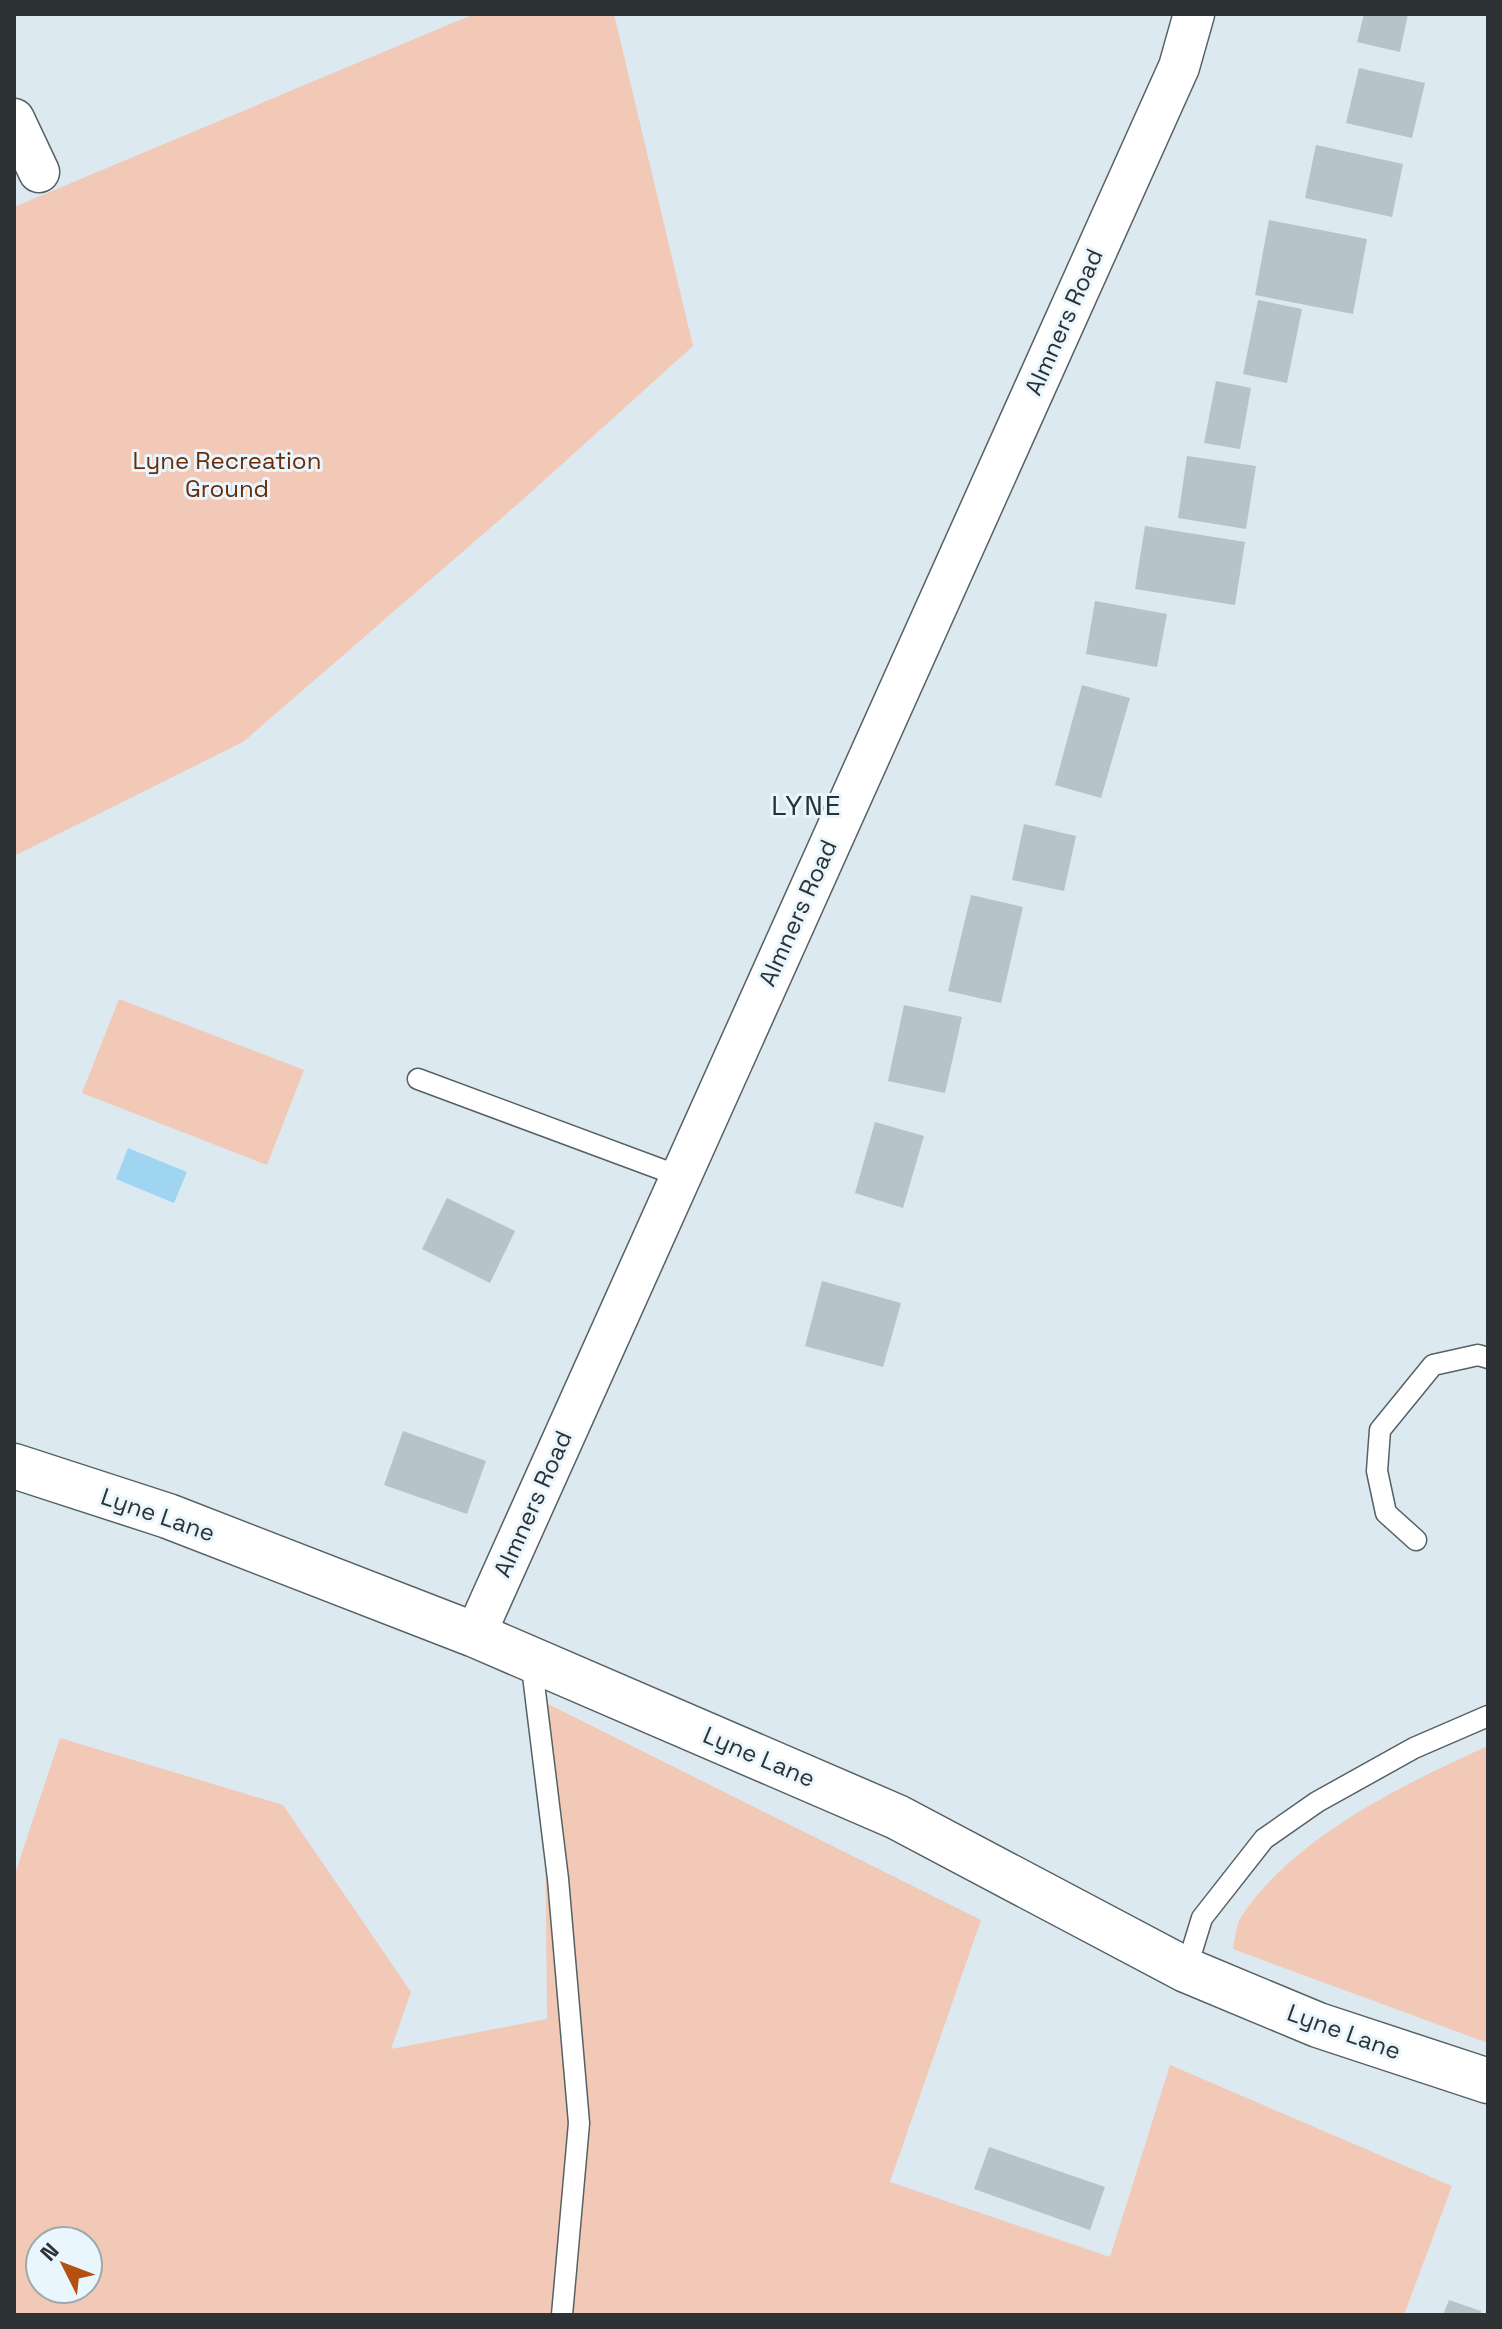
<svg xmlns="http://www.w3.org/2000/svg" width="1502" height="2329" font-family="'Space Grotesk',sans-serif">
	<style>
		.green { fill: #f1c9b6; fill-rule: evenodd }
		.water { fill: #9fd5f0 }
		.building { fill: #b6c3c9 }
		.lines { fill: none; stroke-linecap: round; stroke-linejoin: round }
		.service-casing { stroke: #566166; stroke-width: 23 }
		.minor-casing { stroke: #566166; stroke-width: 43 }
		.tertiary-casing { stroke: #566166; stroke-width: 47 }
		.service { stroke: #fff; stroke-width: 20 }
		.minor { stroke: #fff; stroke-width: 40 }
		.tertiary { stroke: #fff; stroke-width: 44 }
		.labels { text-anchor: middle; stroke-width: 6; stroke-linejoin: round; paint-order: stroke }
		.street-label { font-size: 24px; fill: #2d3234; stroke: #e9f6fd }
		.park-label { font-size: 24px; fill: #682c07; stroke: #e9f6fd }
		.quarter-label { font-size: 28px; letter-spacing: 2px; fill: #283237; stroke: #e9f6fd }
	</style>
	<rect width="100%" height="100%" fill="#dce9f0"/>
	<g class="green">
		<path d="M 474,14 L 614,14 L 693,346 L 519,503 L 243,742 L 14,856 L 14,207 Z"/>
		<path d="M 119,999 L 304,1070 L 267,1165 L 82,1093 Z"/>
		<path d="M 544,1702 L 981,1920 L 890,2182 L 1110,2257 L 1170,2065 L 1452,2186 L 1404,2315 L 14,2315 L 14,1877 L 60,1738 L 283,1805 L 411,1992 L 391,2049 L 547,2019 ZM 40,2241 L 88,2241 L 88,2289 L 40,2289 Z"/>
		<path d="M 1488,1746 L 1488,2043 L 1233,1949 C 1235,1939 1236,1923 1243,1914 C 1296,1836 1404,1784 1488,1746 Z"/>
	</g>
	<path class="water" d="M 128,1148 L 187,1172 L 174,1203 L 116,1179 Z"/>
	<g class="building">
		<path d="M 1364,14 L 1408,14 L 1400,52 L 1357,42 Z"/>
		<path d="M 1359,68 L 1425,83 L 1412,138 L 1346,123 Z"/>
		<path d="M 1316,145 L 1403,164 L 1392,217 L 1305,198 Z"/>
		<path d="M 1269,220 L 1367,239 L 1353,314 L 1255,295 Z"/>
		<path d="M 1258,300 L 1302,309 L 1287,383 L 1243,374 Z"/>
		<path d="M 1216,381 L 1251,388 L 1240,449 L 1204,443 Z"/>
		<path d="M 1187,456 L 1256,466 L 1246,529 L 1178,518 Z"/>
		<path d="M 1145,526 L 1245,542 L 1235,605 L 1135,589 Z"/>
		<path d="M 1095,601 L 1167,614 L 1157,667 L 1086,654 Z"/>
		<path d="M 1082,685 L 1130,698 L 1101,798 L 1055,785 Z"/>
		<path d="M 1024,824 L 1076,836 L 1064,891 L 1012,880 Z"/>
		<path d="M 971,895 L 1023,907 L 1001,1003 L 948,991 Z"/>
		<path d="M 904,1005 L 962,1017 L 945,1093 L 888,1081 Z"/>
		<path d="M 875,1122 L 924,1136 L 903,1208 L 855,1193 Z"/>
		<path d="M 447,1198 L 515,1231 L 490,1283 L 422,1249 Z"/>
		<path d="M 822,1281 L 901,1303 L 883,1367 L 805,1346 Z"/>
		<path d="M 403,1431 L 486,1461 L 467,1514 L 384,1485 Z"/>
		<path d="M 989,2147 L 1105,2187 L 1090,2230 L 974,2189 Z"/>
		<path d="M 1449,2300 L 1481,2311 L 1480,2315 L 1443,2315 Z"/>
	</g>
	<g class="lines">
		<defs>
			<g id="service">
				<path d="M 418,1079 L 679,1176"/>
				<path d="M 1416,1540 L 1386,1513 L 1377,1471 L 1380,1430 L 1433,1365 L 1478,1355 L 1488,1358"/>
				<path d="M 531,1659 L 558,1879 L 579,2123 L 562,2315"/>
				<path d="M 1186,1970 L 1202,1918 L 1264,1839 L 1317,1802 L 1414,1748 L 1488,1716"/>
			</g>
			<g id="minor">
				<path d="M 14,119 L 39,172"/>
				<path d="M 475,1635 L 1179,67 L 1194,14"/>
			</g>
			<path id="tertiary" d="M 14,1466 L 168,1516 L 475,1635 L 897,1817 L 1186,1970 L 1318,2025 L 1488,2081"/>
		</defs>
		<use href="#service" class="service-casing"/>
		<use href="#minor" class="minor-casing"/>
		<use href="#tertiary" class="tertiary-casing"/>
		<use href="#service" class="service"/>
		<use href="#minor" class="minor"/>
		<use href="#tertiary" class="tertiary"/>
	</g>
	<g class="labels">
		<g class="street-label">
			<text transform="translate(1064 322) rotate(-66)" y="8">Almners Road</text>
			<text transform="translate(798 913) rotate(-66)" y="8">Almners Road</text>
			<text transform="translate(533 1504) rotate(-66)" y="8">Almners Road</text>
			<text transform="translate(158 1515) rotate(19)" y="8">Lyne Lane</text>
			<text transform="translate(759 1757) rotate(23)" y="8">Lyne Lane</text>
			<text transform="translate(1344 2032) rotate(20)" y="8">Lyne Lane</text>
		</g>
		<g class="park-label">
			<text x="227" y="469">Lyne Recreation<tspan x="227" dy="28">Ground</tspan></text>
		</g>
		<g class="quarter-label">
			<text x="807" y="815">LYNE</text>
		</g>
	</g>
	<rect width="1502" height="2329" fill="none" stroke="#2d3234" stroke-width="32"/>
	<g transform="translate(64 2265) rotate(312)"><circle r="38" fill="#e9f6fd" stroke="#9ea8ad" stroke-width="2"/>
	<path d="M0-6L14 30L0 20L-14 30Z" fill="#b35113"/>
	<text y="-12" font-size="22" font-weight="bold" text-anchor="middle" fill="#2d3234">N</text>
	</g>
</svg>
